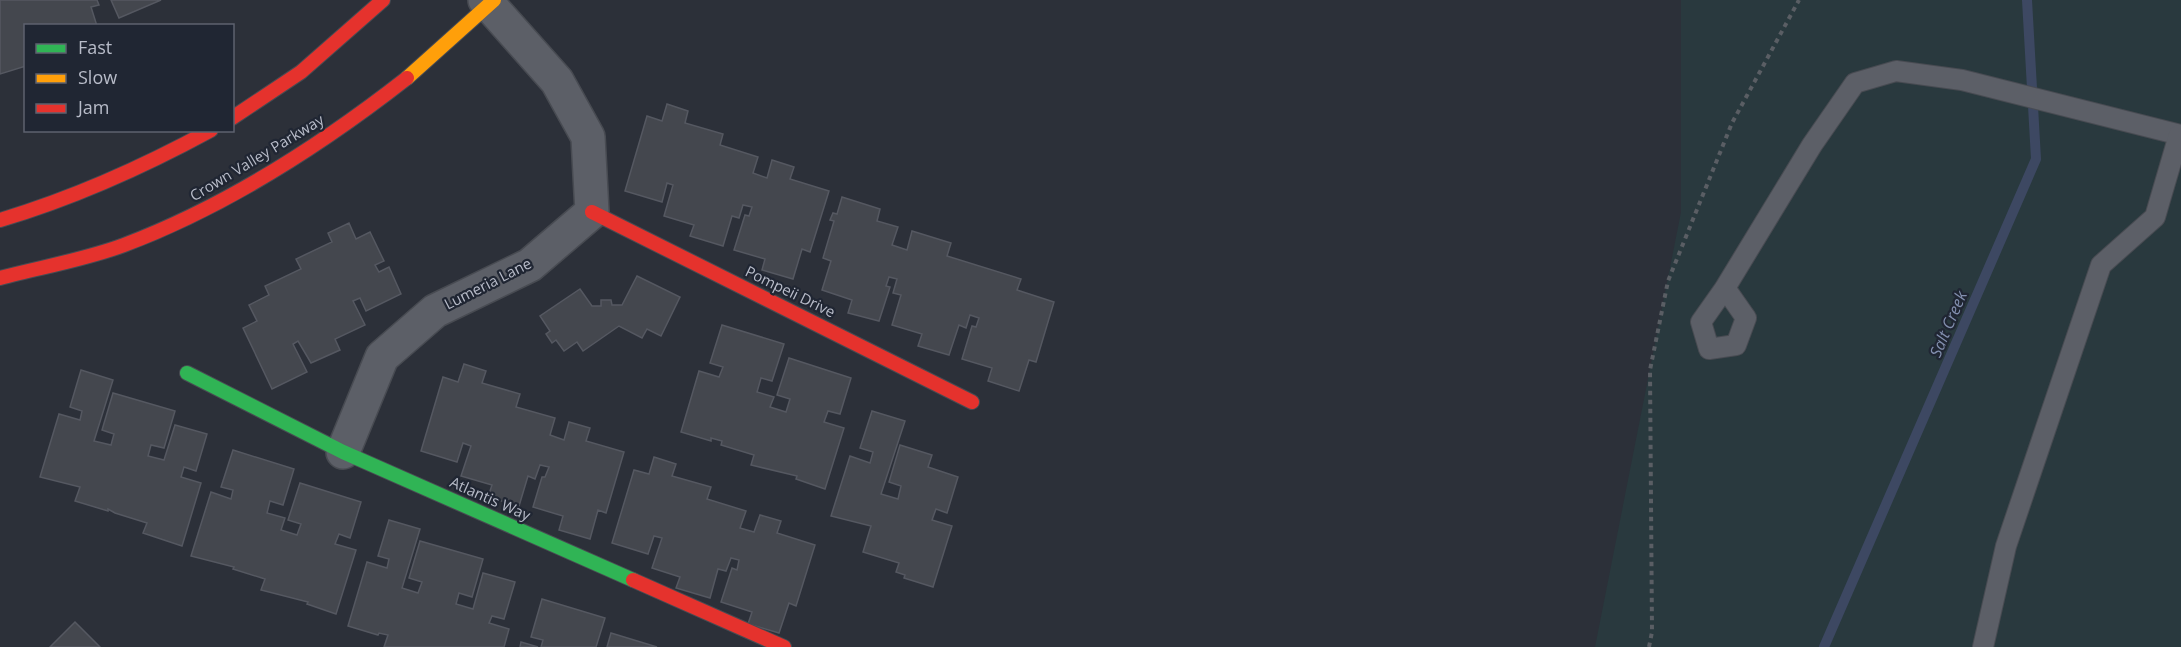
<svg xmlns="http://www.w3.org/2000/svg" width="2181" height="647" font-family="'Open Sans',sans-serif">
	<style>
		.green { fill: #29393e }
		.lines { fill: none; stroke-linecap: round; stroke-linejoin: round }
		.stream { stroke: #3d4862; stroke-width: 10 }
		.building { fill: #44474e; stroke: #555861; stroke-width: 1.5 }
		.lane-casing { stroke: #484b52; stroke-width: 22 }
		.street-casing { stroke: #484b52; stroke-width: 36 }
		.fast-casing { stroke: #484b52; stroke-width: 16 }
		.slow-casing { stroke: #484b52; stroke-width: 16 }
		.jam-casing { stroke: #484b52; stroke-width: 16 }
		.path { stroke: #5a5e64; stroke-width: 4; stroke-dasharray: 4.5 4.5; stroke-linecap: butt }
		.lane { stroke: #5c5f67; stroke-width: 20 }
		.street { stroke: #5c5f67; stroke-width: 33 }
		.fast { stroke: #30b455; stroke-width: 14 }
		.slow { stroke: #ff9f0a; stroke-width: 14 }
		.jam { stroke: #e5322d; stroke-width: 14 }
		.labels { text-anchor: middle; stroke-width: 4.5; stroke-linejoin: round; paint-order: stroke }
		.street-label { font-size: 15px; fill: #b8bcc9; stroke: #202633 }
		.water-label { font-size: 16px; font-style: italic; fill: #828fae; stroke: #202633 }
	</style>
	<rect width="100%" height="100%" fill="#2c3039"/>
	<path class="green" d="M 1681,0 L 2181,0 L 2181,647 L 1595,647 L 1681,212 Z"/>
	<g class="lines">
		<path class="stream" d="M 1824,647 L 2036,159 L 2027,0"/>
	</g>
	<g class="building">
		<path d="M 0,0 L 97,0 L 99,5 L 91,7 L 97,26 L 26,26 L 26,66 L 0,74 Z"/>
		<path d="M 111,0 L 161,0 L 119,18 Z"/>
		<path d="M 667,104 L 688,111 L 685,123 L 723,134 L 720,145 L 758,157 L 753,173 L 767,178 L 772,160 L 794,167 L 790,179 L 829,191 L 810,252 L 802,249 L 793,279 L 762,270 L 765,259 L 734,250 L 745,215 L 749,216 L 752,207 L 743,205 L 739,218 L 732,216 L 723,246 L 690,236 L 694,225 L 664,216 L 673,185 L 667,183 L 662,202 L 625,191 L 647,116 L 662,121 Z"/>
		<path d="M 842,197 L 880,209 L 877,221 L 898,227 L 892,245 L 907,250 L 912,231 L 951,243 L 947,256 L 1021,279 L 1017,290 L 1054,302 L 1036,362 L 1029,360 L 1019,391 L 988,381 L 992,368 L 962,359 L 972,326 L 976,327 L 979,318 L 970,315 L 966,328 L 959,325 L 949,355 L 918,346 L 922,334 L 892,325 L 901,295 L 893,293 L 897,279 L 889,277 L 886,286 L 890,287 L 879,321 L 848,313 L 852,300 L 822,290 L 831,261 L 823,258 L 834,221 L 830,220 L 833,213 L 837,214 Z"/>
		<path d="M 349,223 L 356,239 L 370,232 L 384,261 L 375,265 L 379,272 L 389,267 L 401,294 L 366,311 L 360,298 L 353,301 L 365,325 L 335,339 L 340,350 L 311,363 L 298,341 L 293,344 L 307,372 L 272,389 L 243,328 L 257,321 L 249,305 L 269,295 L 265,286 L 301,269 L 296,259 L 332,242 L 328,233 Z"/>
		<path d="M 637,276 L 680,297 L 661,336 L 647,329 L 642,338 L 619,326 L 583,351 L 577,342 L 564,351 L 556,340 L 552,343 L 546,334 L 550,331 L 540,316 L 580,289 L 592,306 L 601,306 L 601,300 L 611,300 L 612,305 L 622,305 Z"/>
		<path d="M 722,325 L 784,344 L 772,381 L 761,378 L 757,392 L 774,397 L 770,407 L 786,412 L 790,399 L 777,395 L 789,358 L 851,378 L 840,414 L 828,411 L 824,422 L 844,428 L 825,489 L 796,479 L 797,476 L 751,465 L 754,455 L 721,445 L 722,441 L 711,438 L 711,441 L 681,432 L 699,371 L 719,377 L 723,367 L 710,363 Z"/>
		<path d="M 464,364 L 486,371 L 482,383 L 520,394 L 516,407 L 555,418 L 550,435 L 564,440 L 569,422 L 590,428 L 586,441 L 624,452 L 606,513 L 598,510 L 590,539 L 559,530 L 563,516 L 533,507 L 542,477 L 545,477 L 549,467 L 540,465 L 535,479 L 528,476 L 519,506 L 488,497 L 492,485 L 461,476 L 471,446 L 463,443 L 457,462 L 421,451 L 443,377 L 458,382 Z"/>
		<path d="M 81,370 L 113,380 L 94,441 L 111,445 L 114,434 L 102,430 L 113,393 L 175,411 L 164,448 L 151,445 L 148,456 L 164,460 L 175,425 L 207,434 L 196,471 L 184,467 L 181,477 L 201,483 L 182,546 L 143,533 L 147,523 L 115,513 L 108,509 L 108,511 L 75,501 L 80,487 L 40,477 L 59,414 L 80,420 L 82,411 L 70,407 Z"/>
		<path d="M 872,411 L 905,421 L 881,494 L 898,499 L 901,486 L 889,482 L 900,445 L 932,455 L 928,467 L 958,477 L 947,513 L 936,509 L 932,520 L 952,526 L 933,587 L 904,578 L 905,575 L 896,572 L 899,563 L 863,552 L 871,526 L 831,516 L 850,456 L 870,463 L 873,452 L 860,448 Z"/>
		<path d="M 233,450 L 294,469 L 283,505 L 270,501 L 267,513 L 285,518 L 281,530 L 297,535 L 301,524 L 288,520 L 300,483 L 361,502 L 350,538 L 339,534 L 335,544 L 356,550 L 336,614 L 307,604 L 308,602 L 261,590 L 265,579 L 233,569 L 234,567 L 191,556 L 211,492 L 231,499 L 233,490 L 221,487 Z"/>
		<path d="M 654,457 L 676,464 L 672,476 L 711,487 L 707,499 L 746,511 L 740,528 L 754,532 L 760,515 L 781,521 L 777,533 L 815,545 L 796,606 L 789,603 L 779,633 L 748,624 L 752,612 L 721,602 L 732,568 L 737,570 L 739,560 L 731,558 L 726,571 L 718,569 L 710,598 L 676,588 L 680,577 L 652,568 L 662,538 L 654,536 L 648,554 L 612,543 L 634,470 L 649,474 Z"/>
		<path d="M 389,520 L 420,529 L 402,588 L 418,593 L 422,582 L 409,578 L 420,541 L 483,559 L 472,597 L 459,593 L 456,604 L 473,609 L 483,573 L 515,582 L 504,619 L 492,616 L 489,623 L 509,629 L 504,647 L 384,647 L 388,635 L 379,633 L 378,635 L 348,626 L 367,562 L 387,568 L 389,559 L 378,556 Z"/>
		<path d="M 542,599 L 605,618 L 596,647 L 541,647 L 543,640 L 531,637 Z"/>
		<path d="M 75,622 L 100,647 L 50,647 Z"/>
		<path d="M 611,633 L 657,647 L 607,647 Z"/>
		<path d="M 521,642 L 538,647 L 520,647 Z"/>
	</g>
	<g class="lines">
		<defs>
			<g id="lane">
				<path d="M 1725,288 L 1746,318 L 1736,345 L 1709,349 L 1701,322 L 1725,288 L 1812,145 L 1855,83 L 1896,71 L 1962,80 L 2181,135"/>
				<path d="M 1983,647 L 2006,546 L 2101,265 L 2155,217 L 2179,135"/>
			</g>
			<path id="street" d="M 343,452 L 382,357 L 435,311 L 530,265 L 592,212 L 588,137 L 557,81 L 485,0"/>
			<path id="fast" d="M 187,373 L 343,452 L 633,580"/>
			<path id="slow" d="M 407,78 L 494,0"/>
			<g id="jam">
				<path d="M 232,118 L 301,72 L 383,0"/>
				<path d="M 592,212 L 972,402"/>
				<path d="M 0,220 C 74,198 143,167 211,130"/>
				<path d="M 0,278 C 41,267 84,260 124,245 C 227,206 320,146 407,78"/>
				<path d="M 633,580 L 784,647"/>
			</g>
		</defs>
		<use href="#lane" class="lane-casing"/>
		<use href="#street" class="street-casing"/>
		<use href="#fast" class="fast-casing"/>
		<use href="#slow" class="slow-casing"/>
		<use href="#jam" class="jam-casing"/>
		<path class="path" d="M 1649,647 L 1652,632 L 1650,370 L 1668,281 L 1732,123 L 1799,0"/>
		<use href="#lane" class="lane"/>
		<use href="#street" class="street"/>
		<use href="#fast" class="fast"/>
		<use href="#slow" class="slow"/>
		<use href="#jam" class="jam"/>
	</g>
	<g class="labels">
		<g class="street-label">
			<text transform="translate(257 158) rotate(-31)" y="5">Crown Valley Parkway</text>
			<text transform="translate(488 284) rotate(-27)" y="5">Lumeria Lane</text>
			<text transform="translate(790 292) rotate(26)" y="5">Pompeii Drive</text>
			<text transform="translate(490 499) rotate(24)" y="5">Atlantis Way</text>
		</g>
		<g class="water-label">
			<text transform="translate(1948 324) rotate(-67)" y="6">Salt Creek</text>
		</g>
	</g>
	<rect x="24" y="24" width="210" height="108" fill="#202633" stroke="#5d626f" stroke-width="1.5"/>
	<rect x="36" y="44" width="30" height="9" fill="#30b455" stroke="#5d626f" stroke-width="1.5"/>
	<text x="78" y="54" font-size="18" fill="#b8bcc9">Fast</text>
	<rect x="36" y="74" width="30" height="9" fill="#ff9f0a" stroke="#5d626f" stroke-width="1.5"/>
	<text x="78" y="84" font-size="18" fill="#b8bcc9">Slow</text>
	<rect x="36" y="104" width="30" height="9" fill="#e5322d" stroke="#5d626f" stroke-width="1.5"/>
	<text x="78" y="114" font-size="18" fill="#b8bcc9">Jam</text>
</svg>
